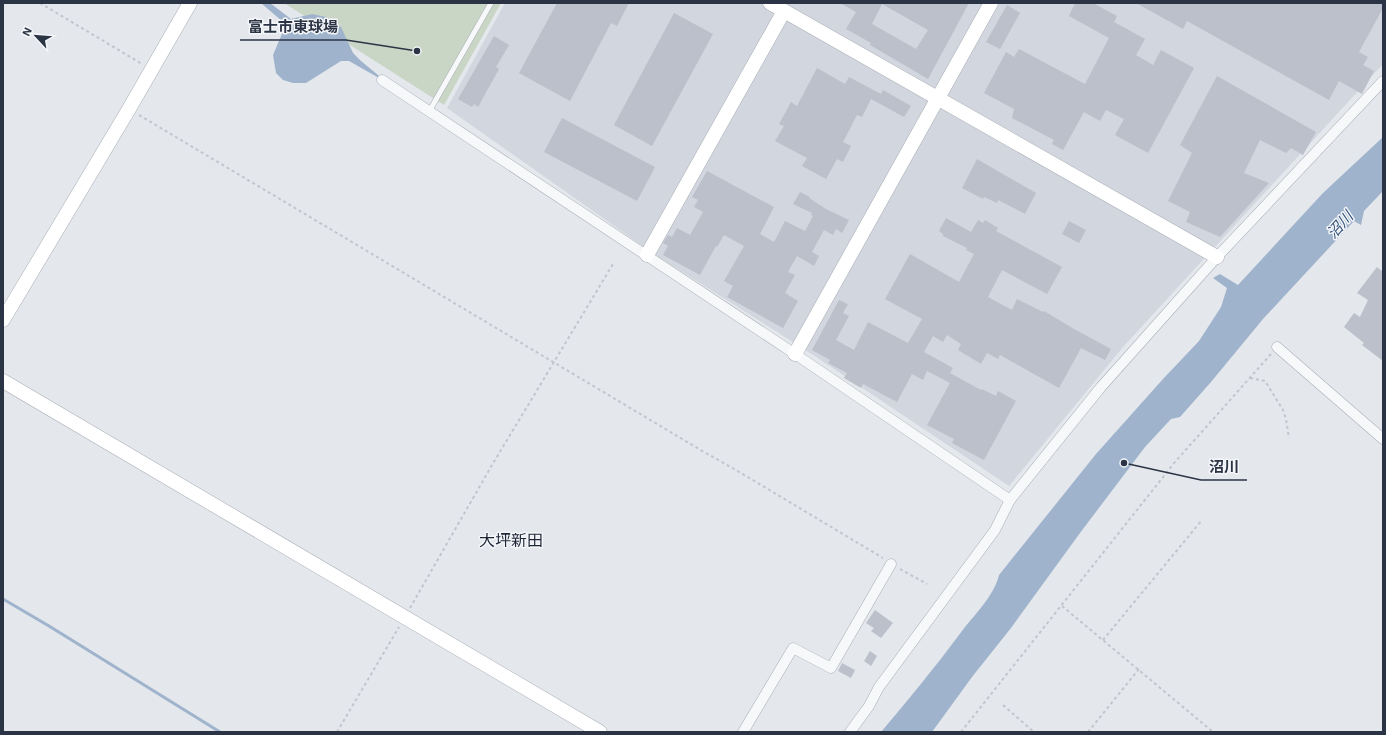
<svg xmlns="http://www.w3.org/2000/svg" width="1386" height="735" font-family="'Exo 2','Noto Sans JP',sans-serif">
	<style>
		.built { fill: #d2d6de }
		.green { fill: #c9d6c5 }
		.water { fill: #9fb4cc }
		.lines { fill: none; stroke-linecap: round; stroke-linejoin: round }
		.stream { stroke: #9fb4cc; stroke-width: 3 }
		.building { fill: #bbc0ca; fill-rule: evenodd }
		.lane-casing { stroke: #a9aeb7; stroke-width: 6 }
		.street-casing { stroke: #a9aeb7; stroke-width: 11 }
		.secondary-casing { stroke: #a9aeb7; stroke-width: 15 }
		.path { stroke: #c2c5cb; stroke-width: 2; stroke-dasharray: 3 3; stroke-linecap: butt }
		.lane { stroke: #f7f8fa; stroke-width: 5 }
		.street { stroke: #f7f8fa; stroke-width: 10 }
		.secondary { stroke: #fff; stroke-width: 14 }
		.labels { text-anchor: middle; stroke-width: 3; stroke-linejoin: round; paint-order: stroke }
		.water-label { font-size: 15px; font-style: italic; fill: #34527a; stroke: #f4f6f9 }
		.quarter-label { font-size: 16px; fill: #1d2536; stroke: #f4f6f9 }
		.leader { fill: none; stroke: #2b3445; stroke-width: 1.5 }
		.callout-dot { fill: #2b3445; stroke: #f4f6f9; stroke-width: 1.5 }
		.callout-label { font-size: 15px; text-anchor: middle; font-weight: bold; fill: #2b3445; stroke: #f4f6f9; stroke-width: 3; stroke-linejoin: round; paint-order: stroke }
	</style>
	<rect width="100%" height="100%" fill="#e4e7ec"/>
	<path class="built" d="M 505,3 L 1383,3 L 1383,64 L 1123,347 L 1009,486 L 807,351 L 654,254 L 447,108 Z"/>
	<path class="green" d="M 284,3 L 501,3 L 444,105 Z"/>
	<g class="water">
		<path d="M 261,3 L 270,3 L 291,19 L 312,14 L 326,17 L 341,27 L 353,53 L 361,61 L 378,75 L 379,78 L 349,61 L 341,61 L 306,83 L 293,83 L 283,80 L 276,73 L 273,55 L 284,29 L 283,22 Z"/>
		<path d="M 1383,137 L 1383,191 L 1364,211 L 1361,225 L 1354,221 L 1263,319 L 1211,382 L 1180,417 L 1171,419 L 1145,447 L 1080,533 L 1011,628 L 972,677 L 932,732 L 881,732 C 909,699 936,666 962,631 C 975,614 994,596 999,575 L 1096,454 L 1163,379 L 1199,341 L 1221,307 L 1227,288 L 1213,278 L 1220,274 L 1238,285 L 1323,193 Z"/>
	</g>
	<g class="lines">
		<path class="stream" d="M 3,599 L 49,626 L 220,732"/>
	</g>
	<g class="building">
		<path d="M 557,3 L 629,3 L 617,26 L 611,23 L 570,101 L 519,73 Z"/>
		<path d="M 840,3 L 969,3 L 928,79 L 870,45 L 871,43 L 846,29 L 856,12 ZM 882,4 L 928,30 L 916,49 L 872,24 Z"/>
		<path d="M 1075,3 L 1093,3 L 1117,16 L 1114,22 L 1145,39 L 1136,55 L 1153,65 L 1161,50 L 1194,68 L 1148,153 L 1115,135 L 1124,119 L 1106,110 L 1100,121 L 1084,112 L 1063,150 L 1052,144 L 1054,140 L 1012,118 L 1014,109 L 984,93 L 1006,52 L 1014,57 L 1019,49 L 1085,84 L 1109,38 L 1069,16 Z"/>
		<path d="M 1136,3 L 1383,3 L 1383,8 L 1359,52 L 1368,57 L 1363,65 L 1374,71 L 1362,94 L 1339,81 L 1329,100 L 1187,21 L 1183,29 Z"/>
		<path d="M 1007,5 L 1020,13 L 1000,49 L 986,42 Z"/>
		<path d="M 674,13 L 713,34 L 652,146 L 614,125 Z"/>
		<path d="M 494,36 L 509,45 L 496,67 L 499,69 L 478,107 L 474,104 L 472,107 L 458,99 Z"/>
		<path d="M 817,68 L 845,84 L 849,77 L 881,94 L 883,90 L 911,106 L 904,117 L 871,99 L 862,117 L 857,115 L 843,142 L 851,146 L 843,162 L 837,159 L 826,179 L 802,166 L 807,158 L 775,141 L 784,126 L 779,124 L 791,102 L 797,106 Z"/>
		<path d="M 1217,76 L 1316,132 L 1303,155 L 1291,148 L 1286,153 L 1260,140 L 1244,173 L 1269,183 L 1220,237 L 1186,222 L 1190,212 L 1168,201 L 1192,153 L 1180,145 Z"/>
		<path d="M 562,118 L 655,167 L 637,201 L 544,152 Z"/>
		<path d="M 977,159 L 1036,193 L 1025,214 L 998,200 L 997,203 L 984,197 L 983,199 L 962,188 Z"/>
		<path d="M 707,171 L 774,207 L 760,234 L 774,242 L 785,221 L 805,231 L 813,216 L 811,215 L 812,213 L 793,204 L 800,192 L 810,197 L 809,198 L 826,209 L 849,220 L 842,233 L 836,229 L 833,235 L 824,230 L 812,252 L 819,256 L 814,266 L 797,256 L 788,272 L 795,275 L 785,293 L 798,301 L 783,328 L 727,297 L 733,286 L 724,281 L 744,246 L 724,235 L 717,247 L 716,246 L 700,275 L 663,255 L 668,246 L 663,243 L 668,235 L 672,237 L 677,228 L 690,235 L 703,212 L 694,207 L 698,200 L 692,197 Z"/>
		<path d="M 946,218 L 971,232 L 978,220 L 983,223 L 985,220 L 998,228 L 996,231 L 1062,267 L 1047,294 L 1002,270 L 988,297 L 1012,310 L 1017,299 L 1043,312 L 1044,311 L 1074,329 L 1111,349 L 1105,360 L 1081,348 L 1059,388 L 1000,355 L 998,359 L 987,353 L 981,364 L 958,350 L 961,344 L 947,335 L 943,342 L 933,336 L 924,352 L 953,368 L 950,373 L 981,390 L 982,389 L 996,396 L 998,391 L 1016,401 L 984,460 L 952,443 L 954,439 L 927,425 L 950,383 L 927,371 L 923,380 L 912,374 L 897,402 L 863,384 L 861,388 L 844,378 L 847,373 L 828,363 L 830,360 L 812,350 L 839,300 L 848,304 L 843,313 L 849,316 L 836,340 L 854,350 L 868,322 L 908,343 L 922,319 L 885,299 L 910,254 L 959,282 L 974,254 L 966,250 L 967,248 L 943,236 L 943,234 L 939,231 Z"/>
		<path d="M 1069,221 L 1086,230 L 1079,243 L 1062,234 Z"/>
		<path d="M 1377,267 L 1383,272 L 1383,361 L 1362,345 L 1364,343 L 1344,327 L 1354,313 L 1360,317 L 1368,300 L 1357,293 Z"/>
		<path d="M 875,610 L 893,623 L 881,638 L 871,631 L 874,628 L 866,623 Z"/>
		<path d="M 870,651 L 877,656 L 871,666 L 864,661 Z"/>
		<path d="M 842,663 L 855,670 L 851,678 L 838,671 Z"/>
	</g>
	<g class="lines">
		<defs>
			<path id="lane" d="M 430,110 L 491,3"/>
			<g id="street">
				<path d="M 382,80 L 795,354 L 1010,500"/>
				<path d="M 1277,347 L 1383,439"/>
				<path d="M 743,732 L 793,648 L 831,668 L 891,564"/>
				<path d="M 850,732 L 869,706 L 879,687 L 995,530 L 1010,500 L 1101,387 L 1217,257 L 1383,81"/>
			</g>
			<g id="secondary">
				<path d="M 770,3 L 1217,257"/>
				<path d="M 647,255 L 784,11"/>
				<path d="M 3,320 L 129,109 L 190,3"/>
				<path d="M 795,354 L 991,3"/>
				<path d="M 3,381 L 600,732"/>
			</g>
		</defs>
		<use href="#lane" class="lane-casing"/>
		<use href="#street" class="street-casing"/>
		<use href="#secondary" class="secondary-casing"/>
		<g class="path">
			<path d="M 40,3 L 142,64"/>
			<path d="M 139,115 L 704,452 L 736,470 L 883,558"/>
			<path d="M 1250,378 L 1265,381 L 1283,410 L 1286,419 L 1289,438"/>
			<path d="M 900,569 L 927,584"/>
			<path d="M 1062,606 L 1213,732"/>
			<path d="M 410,608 L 492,465 L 613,264"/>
			<path d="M 1103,640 L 1202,520"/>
			<path d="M 1003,705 L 1034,732"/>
			<path d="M 337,732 L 399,627"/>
			<path d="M 961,732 L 1175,462 L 1271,354"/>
			<path d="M 1088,732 L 1139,669"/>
		</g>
		<use href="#lane" class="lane"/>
		<use href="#street" class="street"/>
		<use href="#secondary" class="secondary"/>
	</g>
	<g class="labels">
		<g class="water-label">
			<text transform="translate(1340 225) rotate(-48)" y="5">沼川</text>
		</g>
		<g class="quarter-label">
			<text x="511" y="546">大坪新田</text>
		</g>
	</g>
	<path class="leader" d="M417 51L346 40H240M1124 463L1201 480H1247"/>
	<g class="callout-dot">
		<circle cx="417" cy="51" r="4"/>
		<circle cx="1124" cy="463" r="4"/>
	</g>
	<g class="callout-label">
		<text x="293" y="32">富士市東球場</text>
		<text x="1224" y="472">沼川</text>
	</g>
	<rect width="1386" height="735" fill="none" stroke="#2b3445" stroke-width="8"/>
	<g transform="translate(36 36) rotate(296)" stroke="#f4f6f9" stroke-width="3" paint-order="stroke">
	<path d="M0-3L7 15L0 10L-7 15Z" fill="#2b3445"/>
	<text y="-6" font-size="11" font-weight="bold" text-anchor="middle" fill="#2b3445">N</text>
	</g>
</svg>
